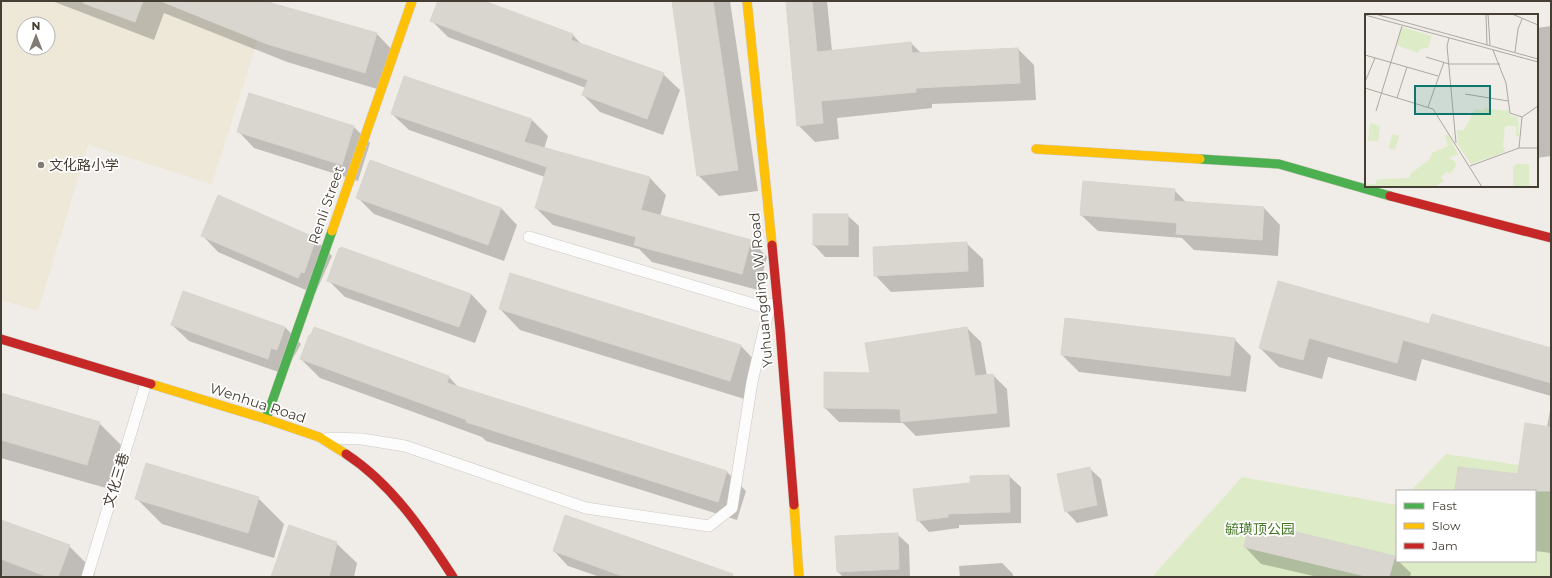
<svg xmlns="http://www.w3.org/2000/svg" width="1552" height="578" font-family="Montserrat,'Noto Sans SC',sans-serif">
	<style>
		.education { fill: #eee8d9; fill-rule: evenodd }
		.green { fill: #ddebc6 }
		.shadow { fill: #0003 }
		.building { fill: #d9d6d0; stroke: #d8d4ce }
		.lines { fill: none; stroke-linecap: round; stroke-linejoin: round }
		.lane-casing { stroke: #ccc9c4; stroke-width: 12 }
		.fast-casing { stroke: #cfcabf; stroke-width: 10 }
		.slow-casing { stroke: #cfcabf; stroke-width: 10 }
		.jam-casing { stroke: #cfcabf; stroke-width: 10 }
		.lane { stroke: #fdfcfc; stroke-width: 11 }
		.fast { stroke: #4caf50; stroke-width: 9 }
		.slow { stroke: #ffc107; stroke-width: 9 }
		.jam { stroke: #c62828; stroke-width: 9 }
		.poi-dot { fill: #817b73; stroke: #fff; stroke-width: 1.5 }
		.labels { text-anchor: middle; stroke-width: 3.5; stroke-linejoin: round; paint-order: stroke }
		.poi-label { font-size: 14px; fill: #453e34; stroke: #fff; text-anchor: start }
		.street-label { font-size: 14px; fill: #453e34; stroke: #fff }
		.park-label { font-size: 14px; fill: #457826; stroke: #fff }
		.inset-road { fill: none; stroke: #aca7a0; stroke-width: 1 }
		.view { fill: #0f766e; fill-opacity: 0.15; stroke: #0f766e; stroke-width: 2 }
		.inset-edge { fill: none; stroke: #453e34; stroke-width: 2 }
	</style>
	<rect width="100%" height="100%" fill="#f0ede8"/>
	<path class="education" d="M 1,1 L 270,1 L 212,184 L 88,145 L 38,311 L 1,300 ZM 24,24 L 48,24 L 48,48 L 24,48 Z"/>
	<path class="green" d="M 1446,454 L 1551,470 L 1551,577 L 1152,577 L 1242,477 L 1397,505 L 1397,561 L 1535,561 L 1535,491 L 1411,491 Z"/>
	<g class="shadow">
		<path d="M 52,1 L 269,1 L 273,4 L 377,34 L 395,53 L 384,91 L 287,62 L 164,13 L 154,40 Z"/>
		<path d="M 439,1 L 482,1 L 573,35 L 582,45 L 663,74 L 680,90 L 663,135 L 600,112 L 583,95 L 586,88 L 448,37 L 432,21 Z"/>
		<path d="M 673,1 L 730,1 L 758,191 L 719,196 L 698,175 Z"/>
		<path d="M 787,1 L 827,1 L 832,51 L 911,43 L 921,53 L 1018,49 L 1034,65 L 1036,100 L 932,104 L 932,108 L 837,118 L 839,139 L 815,142 L 798,125 Z"/>
		<path d="M 1278,1 L 1318,1 L 1318,2 Z"/>
		<path d="M 1551,26 L 1551,156 L 1537,158 L 1537,28 Z"/>
		<path d="M 250,94 L 354,127 L 370,143 L 358,181 L 254,148 L 238,131 Z"/>
		<path d="M 392,114 L 532,120 L 548,136 L 544,149 L 650,178 L 666,195 L 660,217 L 751,240 L 767,257 L 758,290 L 652,262 L 639,249 L 553,225 L 536,208 L 545,177 L 409,130 Z"/>
		<path d="M 1174,190 L 1187,203 L 1264,208 L 1280,225 L 1278,256 L 1194,250 L 1182,238 L 1098,231 L 1081,215 Z"/>
		<path d="M 358,198 L 501,208 L 517,225 L 504,261 L 374,214 Z"/>
		<path d="M 814,215 L 847,215 L 859,226 L 859,257 L 825,257 L 814,245 Z"/>
		<path d="M 202,235 L 315,239 L 332,256 L 315,294 L 218,252 Z"/>
		<path d="M 966,243 L 983,259 L 984,287 L 891,292 L 875,275 Z"/>
		<path d="M 510,274 L 741,346 L 761,367 L 751,401 L 520,330 L 500,309 Z"/>
		<path d="M 329,281 L 471,294 L 487,311 L 475,343 L 345,297 Z"/>
		<path d="M 1279,282 L 1430,325 L 1551,355 L 1551,396 L 1422,359 L 1416,381 L 1328,357 L 1322,379 L 1279,367 L 1260,348 Z"/>
		<path d="M 172,325 L 285,327 L 301,344 L 284,374 L 189,341 Z"/>
		<path d="M 314,328 L 449,377 L 459,388 L 727,472 L 746,491 L 737,520 L 486,441 L 482,437 L 320,378 L 301,359 Z"/>
		<path d="M 967,328 L 981,342 L 987,376 L 993,375 L 1007,389 L 1010,427 L 916,436 L 903,423 L 839,422 L 825,408 L 871,374 Z"/>
		<path d="M 1234,339 L 1251,356 L 1246,392 L 1079,372 L 1062,355 Z"/>
		<path d="M 1,394 L 99,423 L 125,449 L 113,490 L 1,458 Z"/>
		<path d="M 1551,405 L 1551,553 L 1535,551 L 1535,491 L 1456,491 L 1518,475 L 1547,427 Z"/>
		<path d="M 1089,468 L 1101,479 L 1108,516 L 1077,523 L 1066,511 Z"/>
		<path d="M 1009,476 L 1021,487 L 1021,523 L 959,525 L 959,528 L 929,532 L 918,520 L 971,484 L 971,477 Z"/>
		<path d="M 136,498 L 258,498 L 284,524 L 274,558 L 162,524 Z"/>
		<path d="M 1,521 L 69,546 L 95,572 L 94,577 L 7,577 L 1,575 Z"/>
		<path d="M 897,534 L 909,545 L 910,577 L 843,577 L 838,572 Z"/>
		<path d="M 336,543 L 357,563 L 354,577 L 273,577 Z"/>
		<path d="M 1245,547 L 1394,557 L 1411,573 L 1410,577 L 1318,577 L 1261,564 Z"/>
		<path d="M 554,551 L 728,577 L 600,577 L 568,566 Z"/>
		<path d="M 1002,563 L 1013,574 L 1013,577 L 960,577 L 959,566 Z"/>
	</g>
	<g class="building">
		<path d="M 84,1 L 143,1 L 135,22 L 83,3 Z"/>
		<path d="M 163,1 L 264,1 L 377,33 L 365,73 L 267,44 L 163,2 Z"/>
		<path d="M 438,1 L 484,1 L 573,34 L 571,40 L 664,73 L 647,119 L 582,95 L 588,80 L 430,21 Z"/>
		<path d="M 672,1 L 713,1 L 738,170 L 697,176 Z"/>
		<path d="M 786,1 L 812,1 L 817,52 L 911,42 L 912,53 L 1018,48 L 1020,83 L 916,88 L 916,92 L 821,101 L 823,123 L 797,126 Z"/>
		<path d="M 404,76 L 532,119 L 524,142 L 650,177 L 641,210 L 751,240 L 742,274 L 634,245 L 636,237 L 535,208 L 547,167 L 391,114 Z"/>
		<path d="M 249,93 L 354,126 L 342,165 L 237,132 Z"/>
		<path d="M 370,160 L 501,208 L 488,245 L 356,198 Z"/>
		<path d="M 1083,181 L 1175,189 L 1174,201 L 1264,207 L 1262,240 L 1176,234 L 1177,223 L 1080,215 Z"/>
		<path d="M 218,195 L 316,238 L 304,273 L 301,272 L 298,278 L 201,236 Z"/>
		<rect x="813" y="214" width="35" height="31"/>
		<path d="M 967,242 L 968,271 L 874,276 L 873,247 Z"/>
		<path d="M 341,247 L 471,294 L 459,327 L 327,281 L 339,248 L 340,249 Z"/>
		<path d="M 510,273 L 741,345 L 730,381 L 499,309 Z"/>
		<path d="M 1278,281 L 1429,324 L 1432,314 L 1551,348 L 1551,383 L 1403,340 L 1397,363 L 1309,338 L 1303,360 L 1259,348 Z"/>
		<path d="M 183,291 L 285,327 L 277,350 L 271,348 L 268,359 L 171,325 Z"/>
		<path d="M 1065,318 L 1235,338 L 1230,376 L 1061,355 Z"/>
		<path d="M 314,327 L 449,376 L 447,383 L 727,471 L 718,502 L 466,422 L 467,420 L 300,359 L 309,335 L 311,335 Z"/>
		<path d="M 967,327 L 975,376 L 993,374 L 997,413 L 901,422 L 900,409 L 824,408 L 824,372 L 870,373 L 865,343 Z"/>
		<path d="M 1,393 L 100,422 L 87,465 L 1,440 Z"/>
		<path d="M 1525,423 L 1551,427 L 1551,491 L 1455,491 L 1458,467 L 1518,474 Z"/>
		<path d="M 146,463 L 259,497 L 248,533 L 135,499 Z"/>
		<path d="M 1090,467 L 1097,505 L 1065,512 L 1057,474 Z"/>
		<path d="M 1009,475 L 1010,512 L 948,514 L 948,517 L 917,521 L 913,489 L 970,483 L 970,476 Z"/>
		<path d="M 565,515 L 733,574 L 732,577 L 625,577 L 553,551 Z"/>
		<path d="M 1,520 L 70,545 L 58,577 L 48,577 L 1,559 Z"/>
		<path d="M 1250,521 L 1395,556 L 1389,577 L 1369,577 L 1244,547 Z"/>
		<path d="M 289,525 L 337,542 L 329,577 L 271,577 Z"/>
		<path d="M 898,533 L 899,569 L 837,572 L 835,536 Z"/>
	</g>
	<g class="lines">
		<defs>
			<g id="lane">
				<path d="M 529,237 L 770,309"/>
				<path d="M 328,438 L 362,439 L 405,446 L 586,508 L 709,526 L 732,508 L 752,382 L 770,304"/>
				<path d="M 87,577 L 146,383"/>
			</g>
			<g id="fast">
				<path d="M 1200,159 L 1279,164 L 1390,196"/>
				<path d="M 266,419 L 332,231"/>
			</g>
			<g id="slow">
				<path d="M 747,1 L 772,245"/>
				<path d="M 1036,149 L 1200,159"/>
				<path d="M 332,231 L 412,1"/>
				<path d="M 151,384 L 266,419 L 319,437 L 346,454"/>
				<path d="M 794,505 L 799,577"/>
			</g>
			<g id="jam">
				<path d="M 1390,196 L 1551,238"/>
				<path d="M 772,245 L 780,329 L 794,505"/>
				<path d="M 1,339 L 151,384"/>
				<path d="M 346,454 C 392,484 424,532 453,577"/>
			</g>
		</defs>
		<use href="#lane" class="lane-casing"/>
		<use href="#fast" class="fast-casing"/>
		<use href="#slow" class="slow-casing"/>
		<use href="#jam" class="jam-casing"/>
		<use href="#lane" class="lane"/>
		<use href="#fast" class="fast"/>
		<use href="#slow" class="slow"/>
		<use href="#jam" class="jam"/>
	</g>
	<circle class="poi-dot" cx="41" cy="165" r="4"/>
	<g class="labels">
		<g class="poi-label">
			<text x="49" y="170">文化路小学</text>
		</g>
		<g class="street-label">
			<text transform="translate(326 205) rotate(-71)" y="5">Renli Street</text>
			<text transform="translate(761 290) rotate(-95)" y="5">Yuhuangding W Road</text>
			<text transform="translate(258 403) rotate(18)" y="5">Wenhua Road</text>
			<text transform="translate(116 480) rotate(-73)" y="5">文化三巷</text>
		</g>
		<g class="park-label">
			<text x="1260" y="534">毓璜顶公园</text>
		</g>
	</g>
	<g transform="translate(1365 14)">
		<rect width="173" height="173" fill="#f0ede8"/>
		<path d="M 37,13 L 67,22 L 63,34 L 55,35 L 53,39 L 31,31 ZM 120,94 L 140,97 L 143,95 L 146,102 L 153,103 L 154,122 L 151,122 L 151,112 L 140,112 L 138,132 L 140,138 L 106,150 L 93,131 L 92,116 L 99,116 L 110,95 L 118,97 ZM 5,109 L 15,112 L 13,127 L 3,127 ZM 27,120 L 34,122 L 30,136 L 24,134 ZM 83,120 L 93,140 L 84,144 L 90,147 L 91,152 L 85,160 L 81,158 L 76,163 L 79,167 L 69,173 L 0,173 L 1,167 L 2,170 L 10,170 L 12,166 L 17,165 L 44,164 L 46,159 L 64,146 L 67,139 L 83,132 L 80,122 ZM 151,150 L 164,150 L 164,173 L 148,173 L 148,153 Z" fill="#ddebc6"/>
		<path class="inset-road" d="M 10,0 L 173,45M 121,0 L 122,31M 123,0 L 125,31M 147,0 L 173,11M 0,1 L 173,48M 84,24 L 82,32 L 91,129M 128,36 L 141,69 L 145,99 L 157,103M 150,38 L 153,15 L 157,5M 0,41 L 73,62M 61,43 L 84,50 L 135,50M 0,68 L 10,44M 0,74 L 68,95 L 117,173M 100,80 L 143,87M 32,84 L 42,53M 63,93 L 79,48M 11,97 L 37,12M 154,134 L 157,103 L 173,92M 154,134 L 173,134M 105,152 L 154,134"/>
		<path class="view" d="M 50,72 L 125,72 L 125,100 L 50,100 Z"/>
		<rect width="173" height="173" class="inset-edge"/>
	</g>
	<rect width="1552" height="578" fill="none" stroke="#453e34" stroke-width="4"/>
	<rect x="1396" y="490" width="140" height="72" fill="#ffffff" stroke="#b5b2ae"/>
	<rect x="1404" y="503" width="20" height="6" fill="#4caf50" stroke="#b5b2ae"/>
	<text x="1432" y="510" font-size="12" fill="#453e34">Fast</text>
	<rect x="1404" y="523" width="20" height="6" fill="#ffc107" stroke="#b5b2ae"/>
	<text x="1432" y="530" font-size="12" fill="#453e34">Slow</text>
	<rect x="1404" y="543" width="20" height="6" fill="#c62828" stroke="#b5b2ae"/>
	<text x="1432" y="550" font-size="12" fill="#453e34">Jam</text>
	<g transform="translate(36 36)"><circle r="19" fill="#ffffff" stroke="#b5b2ae"/>
	<path d="M0-3L7 15L0 10L-7 15Z" fill="#817b73"/>
	<text y="-6" font-size="11" font-weight="bold" text-anchor="middle" fill="#453e34">N</text>
	</g>
</svg>
